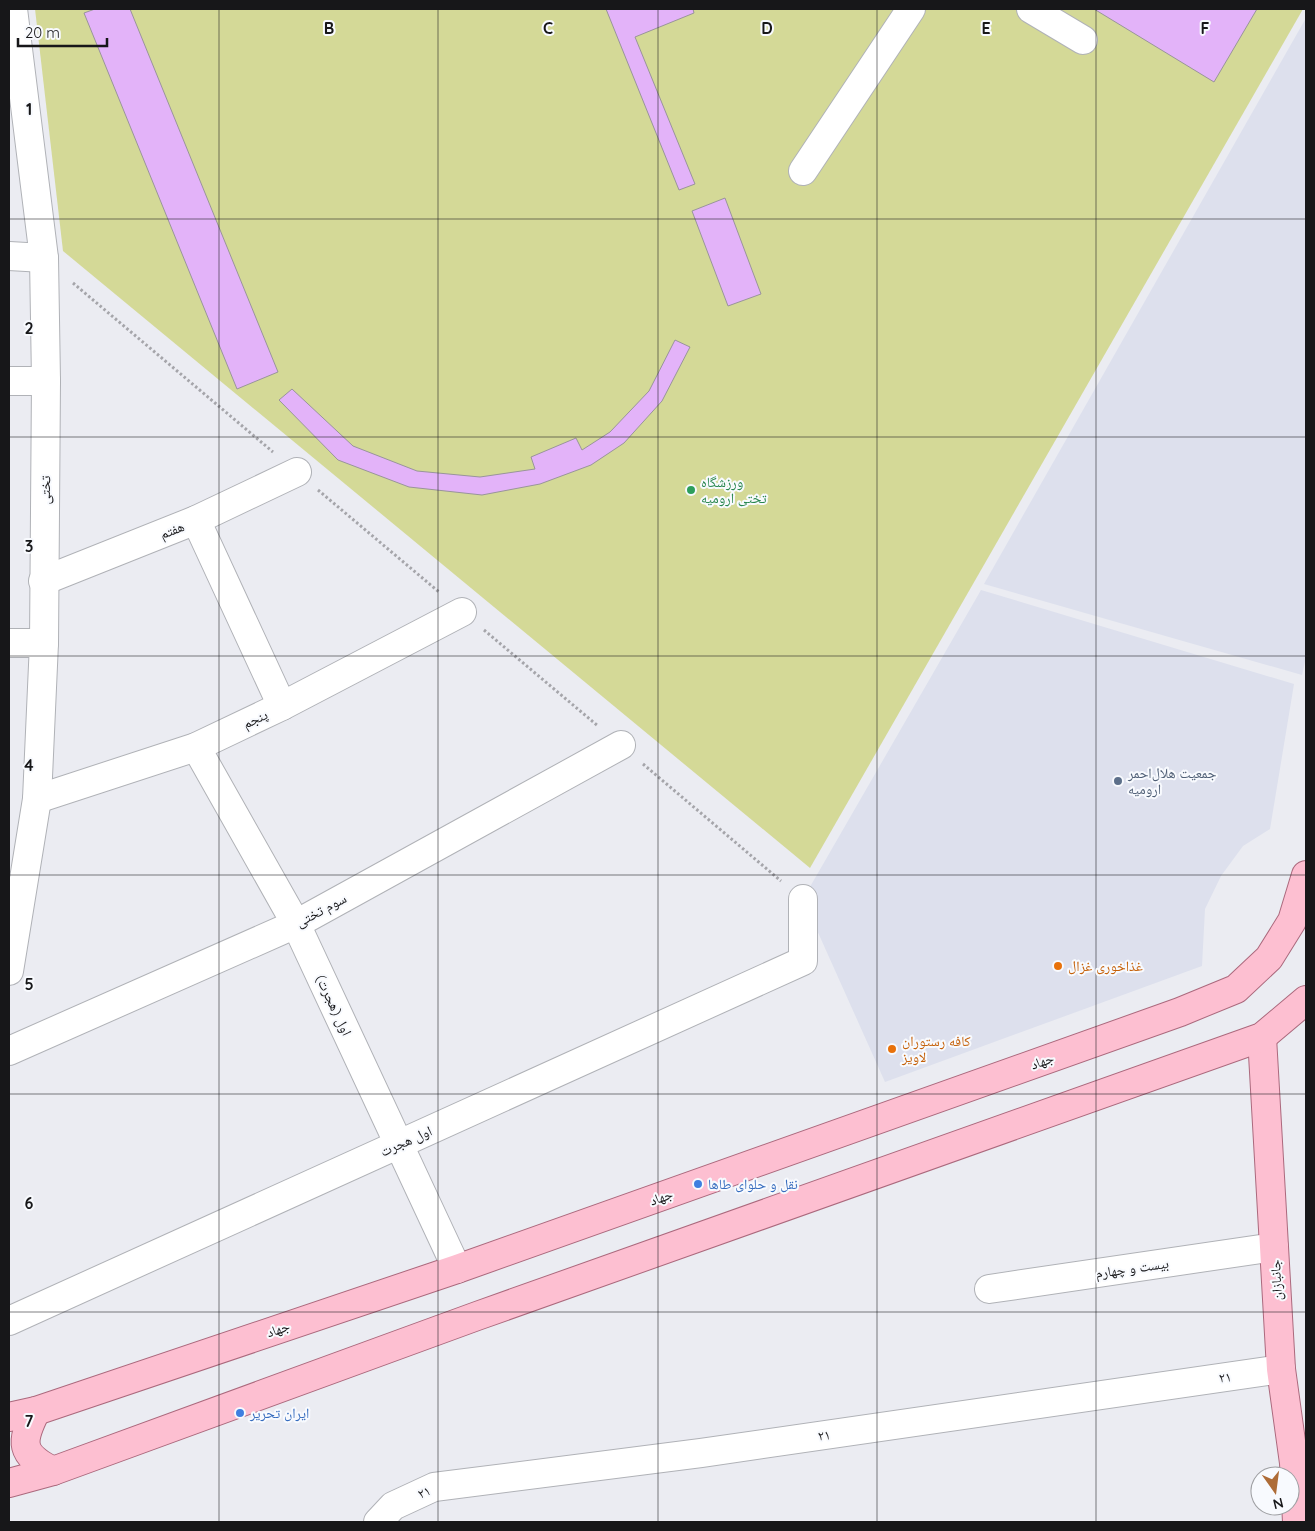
<svg xmlns="http://www.w3.org/2000/svg" width="1315" height="1531" font-family="Quicksand,'Noto Naskh Arabic',sans-serif">
	<style>
		.built { fill: #dde0ed }
		.garden { fill: #d4d997 }
		.building { fill: #e3b3f9; stroke: #99959a }
		.lines { fill: none; stroke-linecap: round; stroke-linejoin: round }
		.minor-casing { stroke: #b0b2b7; stroke-width: 30 }
		.major-casing { stroke: #ab697d; stroke-width: 30 }
		.path { stroke: #a5a5aa; stroke-width: 3; stroke-dasharray: 2.5 2.5; stroke-linecap: butt }
		.minor { stroke: #fff; stroke-width: 28 }
		.major { stroke: #fdbfd1; stroke-width: 28 }
		.grid { fill: none; stroke: #171719; stroke-width: 1; stroke-opacity: 0.55 }
		.leisure-dot { fill: #2e9e5b; stroke: #f8fafe; stroke-width: 2 }
		.service-dot { fill: #5c6f8a; stroke: #f8fafe; stroke-width: 2 }
		.food-dot { fill: #e8710a; stroke: #f8fafe; stroke-width: 2 }
		.shop-dot { fill: #3f7fe0; stroke: #f8fafe; stroke-width: 2 }
		.labels { text-anchor: middle; stroke-width: 4; stroke-linejoin: round; paint-order: stroke }
		.leisure-label { font-size: 14px; fill: #27864d; stroke: #f8fafe; text-anchor: start }
		.street-label { font-size: 14px; fill: #171719; stroke: #f8fafe }
		.service-label { font-size: 14px; fill: #4e5e75; stroke: #f8fafe; text-anchor: start }
		.food-label { font-size: 14px; fill: #c56008; stroke: #f8fafe; text-anchor: start }
		.shop-label { font-size: 14px; fill: #366cbe; stroke: #f8fafe; text-anchor: start }
		.grid-label { font-size: 16px; text-anchor: middle; font-weight: bold; fill: #171719; stroke: #f8fafe; stroke-width: 4; stroke-linejoin: round; paint-order: stroke }
	</style>
	<rect width="100%" height="100%" fill="#ebecf2"/>
	<g class="built">
		<path d="M 1306,18 L 1306,657 L 1302,675 L 984,584 Z"/>
		<path d="M 981,590 L 1294,684 L 1270,829 L 1243,846 L 1221,876 L 1205,909 L 1202,966 L 885,1082 L 803,899 Z"/>
	</g>
	<path class="garden" d="M 35,9 L 1303,9 L 810,868 L 63,251 Z"/>
	<g class="building">
		<path d="M 95,9 L 130,9 L 278,372 L 237,389 L 84,13 Z"/>
		<path d="M 606,9 L 693,9 L 694,13 L 635,37 L 695,184 L 679,190 Z"/>
		<path d="M 1094,9 L 1257,9 L 1214,82 Z"/>
		<path d="M 725,198 L 761,294 L 728,306 L 692,211 Z"/>
		<path d="M 675,340 L 690,347 L 662,401 L 624,443 L 591,465 L 540,484 L 482,495 L 409,487 L 338,460 L 279,400 L 292,389 L 353,446 L 417,471 L 480,477 L 535,469 L 531,457 L 576,438 L 582,450 L 610,432 L 649,391 Z"/>
	</g>
	<g class="lines">
		<defs>
			<g id="minor">
				<path d="M 1031,9 L 1083,40"/>
				<path d="M 803,171 L 911,9"/>
				<path d="M 9,256 L 44,258"/>
				<path d="M 9,381 L 46,381"/>
				<path d="M 196,520 L 282,706"/>
				<path d="M 43,581 L 196,520 L 297,472"/>
				<path d="M 9,643 L 44,643"/>
				<path d="M 196,747 L 296,924 L 457,1269"/>
				<path d="M 37,799 L 196,747 L 282,706 L 462,612"/>
				<path d="M 9,971 L 37,799 L 44,643 L 46,381 L 44,258 L 13,9"/>
				<path d="M 9,1051 L 296,924 L 621,745"/>
				<path d="M 989,1289 L 1274,1247"/>
				<path d="M 9,1321 L 803,961 L 803,899"/>
				<path d="M 378,1522 L 393,1506 L 434,1487 L 701,1453 L 1281,1369"/>
			</g>
			<g id="major">
				<path d="M 1262,1037 L 1281,1369 L 1294,1463 L 1297,1522"/>
				<path d="M 36,1411 C 20,1443 20,1454 53,1471"/>
				<path d="M 9,1417 L 36,1411 L 457,1269 L 1180,1012 L 1236,989 L 1269,958 L 1292,921 L 1306,875"/>
				<path d="M 9,1483 L 53,1471 L 477,1316 L 1262,1037 L 1306,1000"/>
			</g>
		</defs>
		<use href="#minor" class="minor-casing"/>
		<use href="#major" class="major-casing"/>
		<g class="path">
			<path d="M 73,283 L 273,452"/>
			<path d="M 318,490 L 439,592"/>
			<path d="M 484,630 L 598,726"/>
			<path d="M 643,764 L 781,881"/>
		</g>
		<use href="#minor" class="minor"/>
		<use href="#major" class="major"/>
	</g>
	<path class="grid" d="M 219,9 L 219,1522M 438,9 L 438,1522M 658,9 L 658,1522M 877,9 L 877,1522M 1096,9 L 1096,1522M 9,219 L 1306,219M 9,437 L 1306,437M 9,656 L 1306,656M 9,875 L 1306,875M 9,1094 L 1306,1094M 9,1312 L 1306,1312"/>
	<circle class="leisure-dot" cx="691" cy="490" r="5"/>
	<circle class="service-dot" cx="1118" cy="781" r="5"/>
	<g class="food-dot">
		<circle cx="1058" cy="966" r="5"/>
		<circle cx="892" cy="1049" r="5"/>
	</g>
	<g class="shop-dot">
		<circle cx="698" cy="1184" r="5"/>
		<circle cx="240" cy="1413" r="5"/>
	</g>
	<g class="labels">
		<g class="leisure-label">
			<text x="701" y="487">ورزشگاه<tspan x="701" dy="16">تختی ارومیه</tspan></text>
		</g>
		<g class="street-label">
			<text transform="translate(45 490) rotate(-89)" y="5">تختی</text>
			<text transform="translate(172 530) rotate(-22)" y="5">هفتم</text>
			<text transform="translate(255 719) rotate(-26)" y="5">پنجم</text>
			<text transform="translate(321 910) rotate(-28)" y="5">سوم تختی</text>
			<text transform="translate(334 1005) rotate(65)" y="5">اول (هجرت)</text>
			<text transform="translate(1042 1061) rotate(-20)" y="5">جهاد</text>
			<text transform="translate(406 1141) rotate(-24)" y="5">اول هجرت</text>
			<text transform="translate(661 1197) rotate(-20)" y="5">جهاد</text>
			<text transform="translate(1132 1268) rotate(-8)" y="5">بیست و چهارم</text>
			<text transform="translate(1276 1280) rotate(-93)" y="5">جانبازان</text>
			<text transform="translate(278 1329) rotate(-19)" y="5">جهاد</text>
			<text transform="translate(1225 1377) rotate(-8)" y="5">۲۱</text>
			<text transform="translate(824 1435) rotate(-8)" y="5">۲۱</text>
			<text transform="translate(424 1492) rotate(-24)" y="5">۲۱</text>
		</g>
		<g class="service-label">
			<text x="1128" y="778">جمعیت هلال‌احمر<tspan x="1128" dy="16">ارومیه</tspan></text>
		</g>
		<g class="food-label">
			<text x="1068" y="971">غذاخوری غزال</text>
			<text x="902" y="1046">کافه رستوران<tspan x="902" dy="16">لاویز</tspan></text>
		</g>
		<g class="shop-label">
			<text x="708" y="1189">نقل و حلوای طاها</text>
			<text x="250" y="1418">ایران تحریر</text>
		</g>
	</g>
	<g class="grid-label">
		<text x="329" y="34">B</text>
		<text x="548" y="34">C</text>
		<text x="767" y="34">D</text>
		<text x="986" y="34">E</text>
		<text x="1205" y="34">F</text>
		<text x="29" y="115">1</text>
		<text x="29" y="334">2</text>
		<text x="29" y="552">3</text>
		<text x="29" y="771">4</text>
		<text x="29" y="990">5</text>
		<text x="29" y="1209">6</text>
		<text x="29" y="1427">7</text>
	</g>
	<rect width="1315" height="1531" fill="none" stroke="#171719" stroke-width="20"/>
	<g transform="translate(1275 1491) rotate(166)"><circle r="24" fill="#f8fafe" stroke="#9e9fa2"/>
	<path d="M0-4L9 19L0 12L-9 19Z" fill="#ae6c37"/>
	<text y="-8" font-size="14" font-weight="bold" text-anchor="middle" fill="#171719">N</text>
	</g>
	<path d="M18 38v8h89v-8" fill="none" stroke="#171719" stroke-width="2.5"/>
	<text x="25" y="38" font-size="15" fill="#171719" stroke="#f8fafe" stroke-width="4" paint-order="stroke">20 m</text>
</svg>
